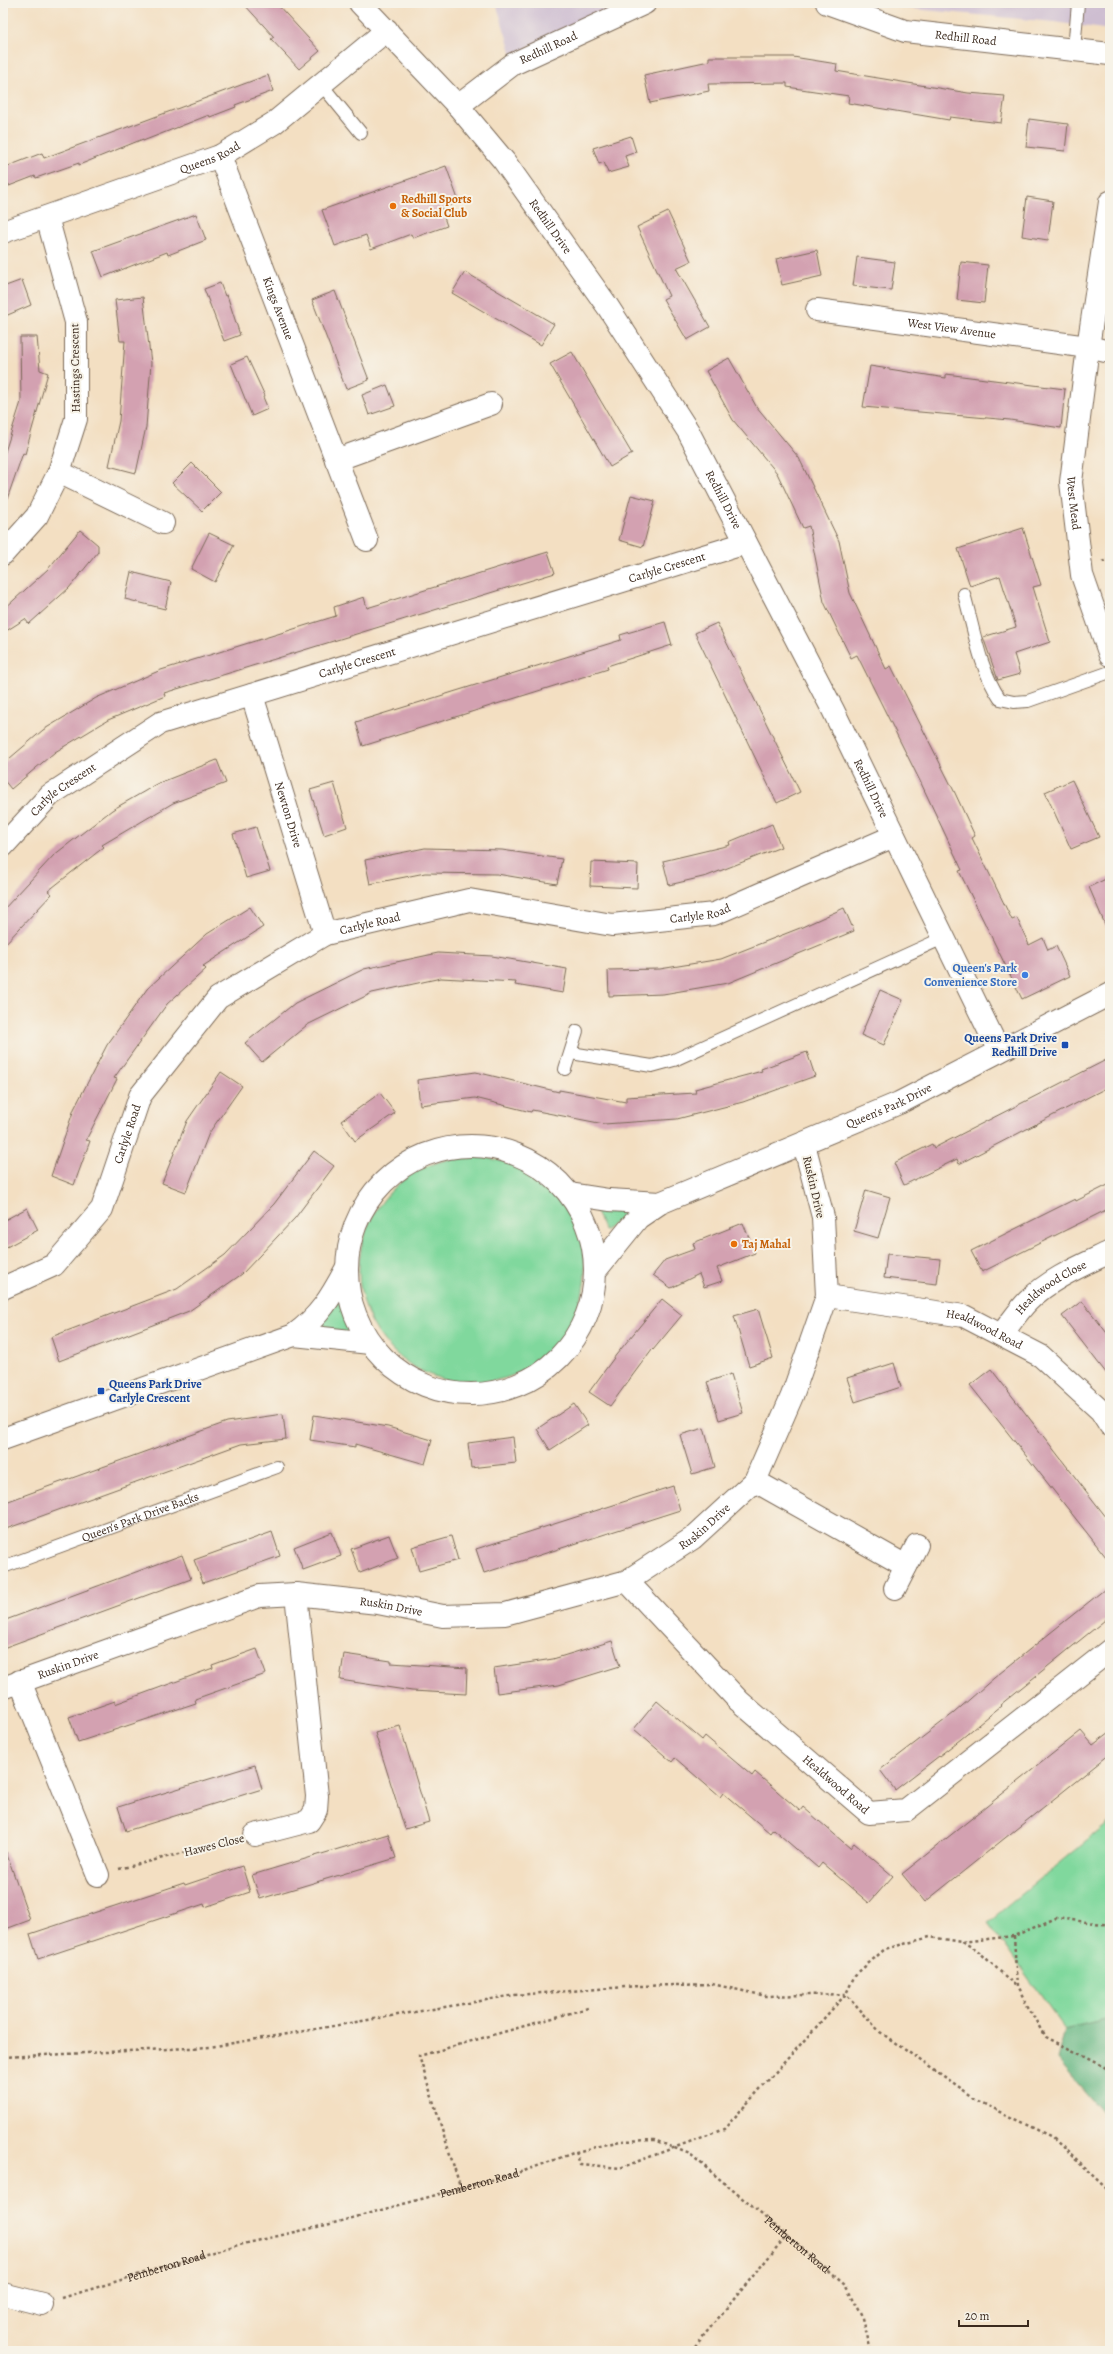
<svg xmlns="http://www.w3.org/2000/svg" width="1113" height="2354" font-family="Alegreya,serif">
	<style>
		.industrial { fill: #cebed1 }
		.green { fill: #80d89d; stroke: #5e815e }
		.forest { fill: #68b884; stroke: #527151 }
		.building { fill: #d3a1b1 }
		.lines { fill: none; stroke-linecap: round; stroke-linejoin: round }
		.service-casing { stroke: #7b6957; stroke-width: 14 }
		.minor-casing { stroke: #7b6957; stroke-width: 24 }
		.tertiary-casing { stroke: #7b6957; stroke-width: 24 }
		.path { stroke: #7b6957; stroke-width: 2.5; stroke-dasharray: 3 3; stroke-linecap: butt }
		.service { stroke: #fff; stroke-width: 12 }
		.minor { stroke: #fff; stroke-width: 22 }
		.tertiary { stroke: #fff; stroke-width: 22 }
		.food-dot { fill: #e8710a; stroke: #f7f3e8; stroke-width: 1.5 }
		.shop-dot { fill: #3f7fe0; stroke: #f7f3e8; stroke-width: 1.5 }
		.transit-dot { fill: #1a4fb4; stroke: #f7f3e8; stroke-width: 1.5 }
		.labels { text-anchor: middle; stroke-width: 4; stroke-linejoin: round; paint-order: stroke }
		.street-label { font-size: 12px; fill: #3b2a1e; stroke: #f7f3e8 }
		.food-label { font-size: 12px; font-weight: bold; fill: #c56008; stroke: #f7f3e8; text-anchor: start }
		.shop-label { font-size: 12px; font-weight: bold; fill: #366cbe; stroke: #f7f3e8; text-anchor: end }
		.transit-label { font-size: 12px; font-weight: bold; fill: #164399; stroke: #f7f3e8; text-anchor: end }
	</style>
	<rect width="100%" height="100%" fill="#f7f3e8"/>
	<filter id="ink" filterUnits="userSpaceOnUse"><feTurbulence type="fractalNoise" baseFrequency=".025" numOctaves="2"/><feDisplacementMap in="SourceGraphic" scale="8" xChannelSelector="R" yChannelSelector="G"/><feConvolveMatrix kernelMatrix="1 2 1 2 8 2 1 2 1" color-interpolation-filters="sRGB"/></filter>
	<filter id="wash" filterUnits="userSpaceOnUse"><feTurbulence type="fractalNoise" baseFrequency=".012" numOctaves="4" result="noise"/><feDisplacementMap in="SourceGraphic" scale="16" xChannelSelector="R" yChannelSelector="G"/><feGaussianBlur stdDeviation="0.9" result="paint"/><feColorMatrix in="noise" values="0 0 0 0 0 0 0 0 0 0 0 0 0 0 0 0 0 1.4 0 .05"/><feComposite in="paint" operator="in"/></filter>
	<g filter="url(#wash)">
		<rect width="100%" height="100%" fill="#f3dfc2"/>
		<g class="industrial">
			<path d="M 496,3 L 625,3 L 512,55 Z"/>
			<path d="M 902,3 L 1110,3 L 1110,30 L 1054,22 L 903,8 Z"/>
		</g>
		<g class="green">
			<circle cx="472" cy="1270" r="113"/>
			<path d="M 591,1202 L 631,1209 L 605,1231 Z"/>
			<path d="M 341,1297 L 353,1337 L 314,1331 Z"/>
			<path d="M 1110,1822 L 1110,2018 L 1065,2029 L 988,1922 Z"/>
		</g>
		<path class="forest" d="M 1110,2018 L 1110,2121 L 1057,2059 L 1065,2029 Z"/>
		<g id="blocks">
			<g class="building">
				<path d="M 243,3 L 276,3 L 320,51 L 299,69 L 271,39 L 274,37 Z"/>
				<path d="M 709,57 L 793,57 L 837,64 L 836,71 L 968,93 L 1005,96 L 1001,123 L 950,117 L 949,120 L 848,103 L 849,96 L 787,87 L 787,83 L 708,84 L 709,91 L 650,103 L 644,75 L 709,61 Z"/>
				<path d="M 268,75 L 273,91 L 235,105 L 236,107 L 210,117 L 209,115 L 143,141 L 143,139 L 79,165 L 79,163 L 36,178 L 35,176 L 9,186 L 9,184 L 3,186 L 3,168 L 42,153 L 44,158 Z"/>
				<path d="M 1029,119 L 1068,124 L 1065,151 L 1026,147 Z"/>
				<path d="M 631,136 L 636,152 L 625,156 L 629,167 L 608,173 L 604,162 L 599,164 L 593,148 Z"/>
				<path d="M 446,166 L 459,202 L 441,209 L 447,226 L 413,238 L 411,234 L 371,249 L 366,235 L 335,246 L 322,210 Z"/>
				<path d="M 1027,197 L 1053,201 L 1048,240 L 1022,236 Z"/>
				<path d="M 668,212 L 691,261 L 676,268 L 710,327 L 687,340 L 663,299 L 669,296 L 637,227 Z"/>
				<path d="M 196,214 L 206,240 L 168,255 L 167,252 L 103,277 L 93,251 Z"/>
				<path d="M 817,250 L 822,276 L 782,285 L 776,259 Z"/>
				<path d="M 857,257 L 895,262 L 891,290 L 853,286 Z"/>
				<path d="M 961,262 L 988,265 L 984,303 L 957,300 Z"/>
				<path d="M 465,272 L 554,324 L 541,345 L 452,293 Z"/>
				<path d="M 22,280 L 31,305 L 3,317 L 3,287 Z"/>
				<path d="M 220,283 L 225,296 L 227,295 L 240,335 L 224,341 L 204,289 Z"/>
				<path d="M 335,291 L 369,380 L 346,389 L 312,300 Z"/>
				<path d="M 143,297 L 151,363 L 146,427 L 136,473 L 109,466 L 119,421 L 125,341 L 120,341 L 115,300 Z"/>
				<path d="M 20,337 L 37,337 L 40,370 L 48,373 L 25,454 L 23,453 L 6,502 L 3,501 L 3,458 L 21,402 Z"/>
				<path d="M 572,352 L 632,454 L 610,467 L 550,364 Z"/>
				<path d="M 247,357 L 265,396 L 263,397 L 268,409 L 252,416 L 231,364 Z"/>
				<path d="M 729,358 L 756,406 L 799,458 L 839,541 L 850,593 L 886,669 L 891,666 L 955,793 L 975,836 L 972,838 L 1012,920 L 1017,918 L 1029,945 L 1043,938 L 1048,950 L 1056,946 L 1070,976 L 1022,999 L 959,871 L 962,870 L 920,781 L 857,655 L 851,658 L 824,602 L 809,526 L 803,528 L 777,473 L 733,420 L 706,371 Z"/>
				<path d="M 870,366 L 946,378 L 946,374 L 1065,389 L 1061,428 L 1010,420 L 863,407 Z"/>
				<path d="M 387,385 L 395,406 L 369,415 L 362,395 Z"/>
				<path d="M 192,463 L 221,492 L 202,511 L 172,483 Z"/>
				<path d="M 631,495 L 655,501 L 643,547 L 619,540 Z"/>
				<path d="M 1023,528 L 1041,585 L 1033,587 L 1050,642 L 1014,654 L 1020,674 L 998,680 L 983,637 L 1016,627 L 1000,576 L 970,586 L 958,549 Z"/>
				<path d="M 80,530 L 98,545 L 98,552 L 69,588 L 29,624 L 25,619 L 3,633 L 3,610 L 48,569 Z"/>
				<path d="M 209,533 L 234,545 L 215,582 L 191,569 Z"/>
				<path d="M 548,552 L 555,573 L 164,693 L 165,696 L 108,720 L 55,752 L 11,789 L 3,779 L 3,764 L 43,730 L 96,698 L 161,670 L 336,616 L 334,607 L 364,597 L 367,608 Z"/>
				<path d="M 131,572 L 171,582 L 165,609 L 125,599 Z"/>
				<path d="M 665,622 L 672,645 L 607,666 L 608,669 L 363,746 L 356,722 L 621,640 L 620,635 Z"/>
				<path d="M 717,623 L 800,792 L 777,803 L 695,633 Z"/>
				<path d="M 217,760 L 226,783 L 173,803 L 102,845 L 104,847 L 48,891 L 52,894 L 3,946 L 3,910 L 54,855 L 112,810 L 159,783 Z"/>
				<path d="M 1072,780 L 1099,837 L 1071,849 L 1045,792 Z"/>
				<path d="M 334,783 L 347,827 L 324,835 L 310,790 Z"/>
				<path d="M 772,824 L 781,847 L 707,876 L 669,885 L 663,861 L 730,845 L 729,842 Z"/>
				<path d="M 256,827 L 270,871 L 246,878 L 233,834 Z"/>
				<path d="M 425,848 L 502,850 L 562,859 L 557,884 L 497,874 L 425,873 L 370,884 L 365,860 Z"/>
				<path d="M 591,862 L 638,864 L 637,888 L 590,886 Z"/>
				<path d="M 1110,877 L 1110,936 L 1089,887 Z"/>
				<path d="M 250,907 L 263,927 L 203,966 L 206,969 L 167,1004 L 114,1078 L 117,1079 L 86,1140 L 90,1141 L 74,1185 L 51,1176 L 74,1109 L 107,1045 L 147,989 L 207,934 Z"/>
				<path d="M 844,908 L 854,931 L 728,983 L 663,994 L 609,996 L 608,970 L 660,969 L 721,959 L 800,928 Z"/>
				<path d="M 438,953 L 492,956 L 567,969 L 563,993 L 515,985 L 516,982 L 441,978 L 372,993 L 307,1025 L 262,1062 L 245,1043 L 295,1003 L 364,969 Z"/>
				<path d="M 880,990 L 903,1000 L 884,1045 L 861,1035 Z"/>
				<path d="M 807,1052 L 815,1076 L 743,1102 L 677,1119 L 604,1124 L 532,1110 L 531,1112 L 475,1098 L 420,1105 L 417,1080 L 476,1072 L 559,1092 L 559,1090 L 626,1102 L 626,1097 L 696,1093 L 695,1089 L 762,1071 L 761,1069 Z"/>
				<path d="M 1110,1058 L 1110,1086 L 959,1164 L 957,1159 L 904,1185 L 894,1163 L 932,1144 L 934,1148 Z"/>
				<path d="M 221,1072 L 242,1086 L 209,1133 L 186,1192 L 162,1183 L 187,1121 Z"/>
				<path d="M 380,1093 L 395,1113 L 355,1141 L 341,1121 Z"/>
				<path d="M 314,1151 L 334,1166 L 295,1218 L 242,1274 L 189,1311 L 59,1361 L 51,1337 L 177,1289 L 225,1255 L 274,1204 Z"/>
				<path d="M 1110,1184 L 1110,1208 L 982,1272 L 971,1251 L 1075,1199 L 1076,1201 Z"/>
				<path d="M 866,1190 L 890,1197 L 878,1238 L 854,1231 Z"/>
				<path d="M 27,1208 L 38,1230 L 3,1249 L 3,1221 Z"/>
				<path d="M 743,1223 L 755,1253 L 717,1268 L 722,1281 L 704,1287 L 699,1274 L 671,1288 L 653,1275 L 665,1260 L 695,1249 L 693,1243 Z"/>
				<path d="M 887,1254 L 940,1259 L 937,1284 L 884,1278 Z"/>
				<path d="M 662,1299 L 682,1315 L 653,1350 L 652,1349 L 610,1406 L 589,1392 L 616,1355 Z"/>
				<path d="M 1082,1301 L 1110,1337 L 1110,1378 L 1062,1316 Z"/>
				<path d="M 758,1309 L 773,1358 L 749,1366 L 734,1316 Z"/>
				<path d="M 894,1363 L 901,1387 L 855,1402 L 847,1378 Z"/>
				<path d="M 991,1369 L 1110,1522 L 1110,1562 L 970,1385 Z"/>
				<path d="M 731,1374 L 743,1413 L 719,1420 L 707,1382 Z"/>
				<path d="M 574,1404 L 588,1425 L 550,1450 L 537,1429 Z"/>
				<path d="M 283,1414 L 286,1439 L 241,1444 L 3,1530 L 3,1503 L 227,1422 Z"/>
				<path d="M 314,1415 L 388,1427 L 432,1440 L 425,1464 L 355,1444 L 355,1447 L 310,1440 Z"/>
				<path d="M 704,1428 L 715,1467 L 692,1474 L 680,1435 Z"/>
				<path d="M 513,1437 L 516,1463 L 471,1468 L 468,1443 Z"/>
				<path d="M 673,1486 L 680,1510 L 484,1573 L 476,1549 Z"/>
				<path d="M 272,1532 L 280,1556 L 203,1583 L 194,1560 Z"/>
				<path d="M 332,1532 L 341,1556 L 303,1570 L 294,1547 Z"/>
				<path d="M 389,1535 L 398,1558 L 360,1573 L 351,1549 Z"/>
				<path d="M 451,1536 L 458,1560 L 419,1571 L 412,1547 Z"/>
				<path d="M 182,1555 L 191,1579 L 3,1648 L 3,1621 Z"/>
				<path d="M 1110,1585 L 1110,1616 L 1000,1705 L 1001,1706 L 961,1739 L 895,1790 L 880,1770 L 954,1713 L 994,1678 Z"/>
				<path d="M 612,1641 L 620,1666 L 559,1685 L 497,1693 L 494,1668 L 553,1659 Z"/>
				<path d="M 257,1649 L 266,1674 L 195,1699 L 196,1703 L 78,1742 L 69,1717 L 115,1701 L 115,1704 L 213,1668 L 212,1665 Z"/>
				<path d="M 344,1654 L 391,1661 L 391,1663 L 467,1668 L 466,1694 L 412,1691 L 340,1680 Z"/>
				<path d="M 657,1701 L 702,1740 L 705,1736 L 752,1776 L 755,1772 L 800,1811 L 803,1807 L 850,1848 L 854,1843 L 893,1876 L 869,1903 L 822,1863 L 818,1868 L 773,1829 L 770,1833 L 723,1793 L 720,1797 L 675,1758 L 672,1762 L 634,1729 Z"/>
				<path d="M 400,1726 L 429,1822 L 405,1829 L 375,1733 Z"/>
				<path d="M 1081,1731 L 1093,1745 L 1110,1732 L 1110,1754 L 925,1902 L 902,1874 Z"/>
				<path d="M 255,1765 L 262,1789 L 126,1831 L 118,1807 Z"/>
				<path d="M 388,1834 L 396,1858 L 260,1899 L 252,1875 Z"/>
				<path d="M 3,1852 L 6,1852 L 30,1920 L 3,1930 Z"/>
				<path d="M 242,1866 L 250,1892 L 205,1907 L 204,1904 L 38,1959 L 30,1934 L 184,1883 L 185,1885 Z"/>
			</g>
		</g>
	</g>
	<g filter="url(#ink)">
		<use href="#blocks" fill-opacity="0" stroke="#7b6957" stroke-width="1"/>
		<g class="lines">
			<defs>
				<g id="service">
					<path d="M 1074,50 L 1078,3"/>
					<path d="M 321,84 L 361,133"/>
					<path d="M 964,594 C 974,629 979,668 1000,699 L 1014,702 L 1028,701 L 1110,672"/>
					<path d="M 571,1053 L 652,1066 L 674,1060 L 943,938"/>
					<path d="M 565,1069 L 577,1031"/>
					<path id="s2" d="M 3,1567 L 277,1467"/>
				</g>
				<g id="minor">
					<path id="s3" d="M 360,3 L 458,106 L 504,161 L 608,307 L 688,431 L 833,710 L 999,1051"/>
					<path id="s4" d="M 827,3 L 905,31 L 1110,54"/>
					<path id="s5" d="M 458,106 L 513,64 L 645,3"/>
					<path id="s6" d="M 220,156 L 367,540"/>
					<path id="s7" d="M 1110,202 L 1088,347 L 1071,482 L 1082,575 L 1110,655"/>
					<path id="s8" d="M 3,232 L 220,156 L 274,123 L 387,30"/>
					<path id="s9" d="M 817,310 L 1088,347 L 1110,352"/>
					<path d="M 336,460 L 491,404"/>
					<path d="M 59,472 L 163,523"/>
					<path d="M 3,554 L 37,516 L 59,472 L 76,419 L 76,322 L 47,217"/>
					<path id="s10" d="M 252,695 L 325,934"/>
					<path id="s11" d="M 3,846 L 50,795 L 160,723 L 746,543"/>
					<path id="s12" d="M 3,1288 L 54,1265 L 102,1209 L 140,1096 L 218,998 L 325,934 L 469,900 L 612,925 L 714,914 L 894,836"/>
					<path id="s13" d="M 827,1296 L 964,1316 L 1041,1356 L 1101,1411 L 1110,1425"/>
					<path id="s14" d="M 1001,1335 C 1010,1324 1018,1311 1028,1301 C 1051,1278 1081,1266 1110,1252"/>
					<path d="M 755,1481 L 906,1566"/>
					<path id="s15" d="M 627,1581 L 739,1701 L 869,1813 L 906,1810 L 1110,1650"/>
					<path d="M 895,1588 L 917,1545"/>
					<path d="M 20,1681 L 98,1875"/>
					<path id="s16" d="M 3,1688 L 259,1596 L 296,1594 L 378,1603 L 443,1616 L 505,1614 L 627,1581 L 693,1538 L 755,1481 L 792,1396 L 827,1296 L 823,1217 L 804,1144"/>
					<path d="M 255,1835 L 309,1821 L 316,1810 L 317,1796 L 296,1594"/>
					<path d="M 3,2294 L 42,2304"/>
				</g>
				<g id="tertiary">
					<circle cx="471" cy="1270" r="124"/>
					<path d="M 570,1194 L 609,1200 L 660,1203"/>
					<path id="s17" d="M 596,1270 L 638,1218 L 660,1203 L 899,1103 L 1110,994"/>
					<path d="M 294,1335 L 370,1343"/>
					<path d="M 3,1439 L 294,1335 C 320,1316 331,1297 346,1269"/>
				</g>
			</defs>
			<use href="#service" class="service-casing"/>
			<use href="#minor" class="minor-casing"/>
			<use href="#tertiary" class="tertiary-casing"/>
			<g class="path">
				<path d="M 1103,562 L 1110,559"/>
				<path d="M 119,1869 L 235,1840"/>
				<path d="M 1014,1936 L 1017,1987 L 1045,2037 L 1110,2070"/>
				<path d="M 962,1942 L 976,1949 L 1017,1987"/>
				<path d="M 3,2057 L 210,2047 L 515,1995 L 639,1986 L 712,1984 L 766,1996 L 846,1994 L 880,2032 L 976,2100 L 1053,2137 L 1110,2191"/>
				<path d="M 576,2152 L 580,2164 L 620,2168 L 724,2129 L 846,1994 L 855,1975 L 885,1949 L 930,1937 L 961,1942 L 1014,1936 L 1056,1918 L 1110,1925"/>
				<path d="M 461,2189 L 419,2056 L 588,2008"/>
				<path id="s1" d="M 62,2298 L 226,2248 L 330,2224 L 524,2171 L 576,2152 L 620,2141 L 654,2140 L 690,2154 L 845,2285 L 862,2315 L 871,2351"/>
				<path d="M 691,2351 L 787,2235"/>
				<path d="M 1105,2351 L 1110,2346"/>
			</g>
			<use href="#service" class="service"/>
			<use href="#minor" class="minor"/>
			<use href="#tertiary" class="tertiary"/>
		</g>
	</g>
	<g class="food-dot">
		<circle cx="393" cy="206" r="4"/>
		<circle cx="734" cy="1244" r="4"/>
	</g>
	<circle class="shop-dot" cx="1025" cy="975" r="4"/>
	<g class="transit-dot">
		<rect x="1061" y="1041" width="8" height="8" rx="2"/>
		<rect x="97" y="1387" width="8" height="8" rx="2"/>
	</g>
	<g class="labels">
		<g class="street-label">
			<text dy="4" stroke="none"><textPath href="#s4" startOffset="144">Redhill Road</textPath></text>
			<text dy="4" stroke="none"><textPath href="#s5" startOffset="108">Redhill Road</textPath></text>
			<text dy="4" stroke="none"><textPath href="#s8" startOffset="220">Queens Road</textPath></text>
			<text dy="4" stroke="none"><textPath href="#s3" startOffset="294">Redhill Drive</textPath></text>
			<text dy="4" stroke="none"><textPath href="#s6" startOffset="163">Kings Avenue</textPath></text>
			<text dy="4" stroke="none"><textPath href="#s9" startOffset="136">West View Avenue</textPath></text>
			<text transform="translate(75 368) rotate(-91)" y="4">Hastings Crescent</text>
			<text dy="4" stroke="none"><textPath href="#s3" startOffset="618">Redhill Drive</textPath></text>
			<text dy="4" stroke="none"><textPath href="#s7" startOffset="304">West Mead</textPath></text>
			<text dy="4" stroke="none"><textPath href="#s11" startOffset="731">Carlyle Crescent</textPath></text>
			<text dy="4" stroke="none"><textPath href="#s11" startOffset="407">Carlyle Crescent</textPath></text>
			<text dy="4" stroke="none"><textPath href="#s3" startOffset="942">Redhill Drive</textPath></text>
			<text dy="4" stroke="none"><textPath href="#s11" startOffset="83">Carlyle Crescent</textPath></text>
			<text dy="4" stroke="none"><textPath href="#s10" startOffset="125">Newton Drive</textPath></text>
			<text dy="4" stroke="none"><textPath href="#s12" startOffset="881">Carlyle Road</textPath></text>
			<text dy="4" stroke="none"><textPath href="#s12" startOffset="545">Carlyle Road</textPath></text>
			<text dy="4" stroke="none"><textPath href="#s17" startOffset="342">Queen's Park Drive</textPath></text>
			<text dy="4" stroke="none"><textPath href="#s12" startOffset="209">Carlyle Road</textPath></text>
			<text transform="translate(814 1187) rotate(77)" y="4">Ruskin Drive</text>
			<text dy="4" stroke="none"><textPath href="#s14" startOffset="70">Healdwood Close</textPath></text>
			<text dy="4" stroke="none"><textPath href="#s13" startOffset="162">Healdwood Road</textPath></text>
			<text dy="4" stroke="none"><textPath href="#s2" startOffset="146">Queen's Park Drive Backs</textPath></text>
			<text dy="4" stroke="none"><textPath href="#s16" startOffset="741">Ruskin Drive</textPath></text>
			<text dy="4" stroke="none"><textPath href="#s16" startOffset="405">Ruskin Drive</textPath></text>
			<text dy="4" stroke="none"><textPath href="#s16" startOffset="69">Ruskin Drive</textPath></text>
			<text dy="4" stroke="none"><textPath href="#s15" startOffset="292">Healdwood Road</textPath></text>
			<text transform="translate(214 1845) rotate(-14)" y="4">Hawes Close</text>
			<text dy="4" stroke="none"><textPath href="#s1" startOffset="433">Pemberton Road</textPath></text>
			<text dy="4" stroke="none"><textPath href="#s1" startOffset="793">Pemberton Road</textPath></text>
			<text dy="4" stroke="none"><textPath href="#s1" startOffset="109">Pemberton Road</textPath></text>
		</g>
		<g class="food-label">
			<text x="401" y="203">Redhill Sports<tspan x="401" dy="14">&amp; Social Club</tspan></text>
			<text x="742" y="1248">Taj Mahal</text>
		</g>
		<g class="shop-label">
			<text x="1017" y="972">Queen's Park<tspan x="1017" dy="14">Convenience Store</tspan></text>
		</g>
		<g class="transit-label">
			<text x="1057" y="1042">Queens Park Drive<tspan x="1057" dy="14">Redhill Drive</tspan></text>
			<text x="109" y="1388" text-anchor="start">Queens Park Drive<tspan x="109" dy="14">Carlyle Crescent</tspan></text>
		</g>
	</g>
	<rect width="1113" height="2354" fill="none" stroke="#f7f3e8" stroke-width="16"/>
	<path d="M959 2320v6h69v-6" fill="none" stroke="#3b2a1e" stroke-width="2"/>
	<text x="965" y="2320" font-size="12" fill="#3b2a1e" stroke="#f7f3e8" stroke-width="3" paint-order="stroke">20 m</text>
</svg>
